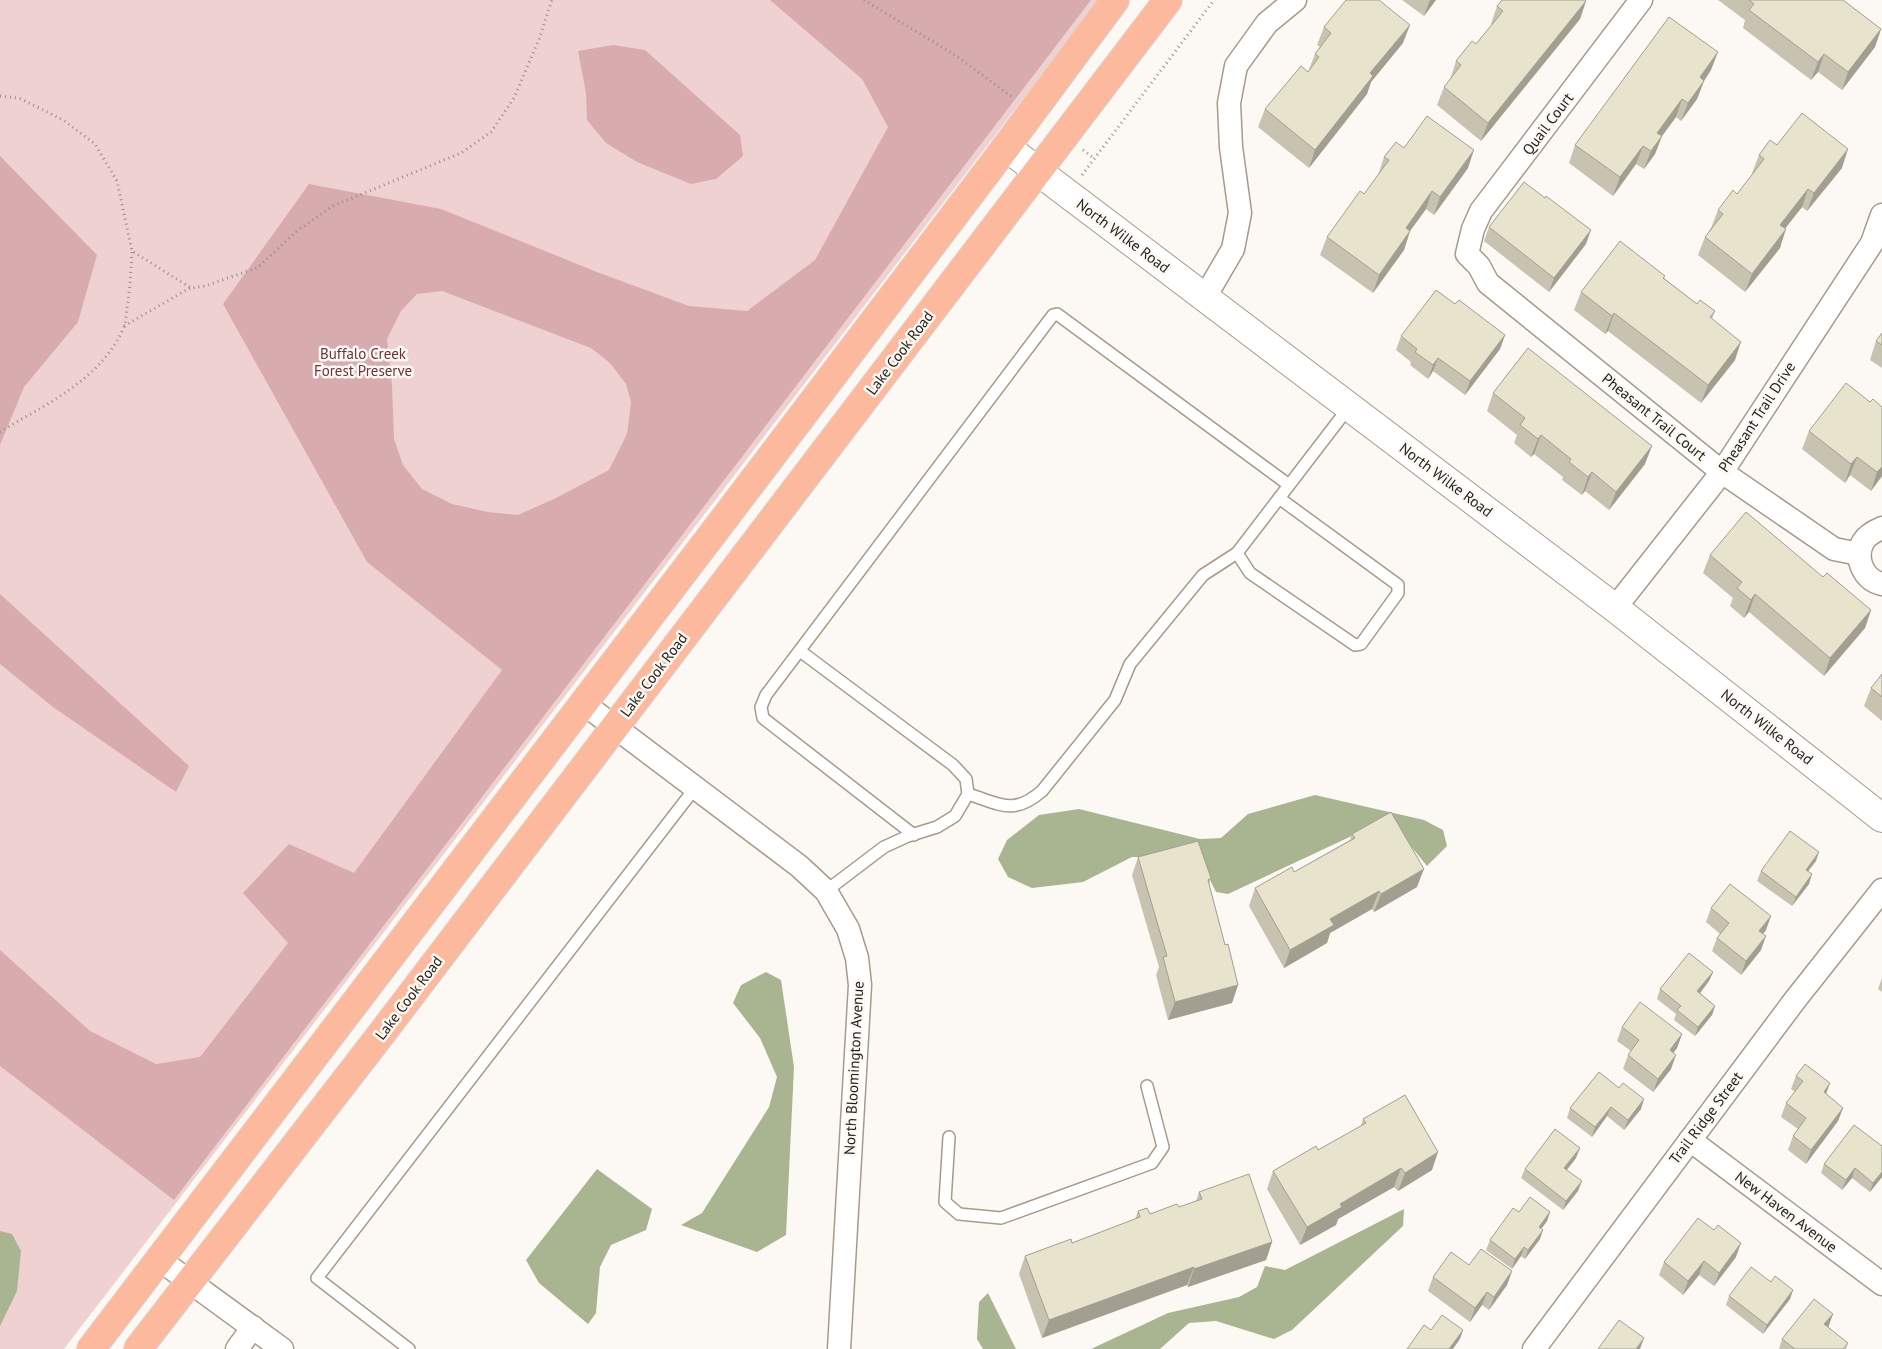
<svg xmlns="http://www.w3.org/2000/svg" width="1882" height="1349" font-family="'PT Sans',sans-serif">
<rect width="100%" height="100%" fill="#fcf9f5"/>
<path fill="#f0d1d2" d="M0 0H1099L64 1349H0Z"/>
<g fill="#d8acae" fill-rule="evenodd">
<path d="M770 0H1091L174 1200 0 1066V950L90 1031 156 1064 200 1057 288 943 243 893 289 844 354 873 502 670 367 562 223 304 309 184 441 209 597 272 689 306 747 311 815 260 888 127 862 79ZM442 291 591 348 610 363 626 384 631 402 627 434 609 470 556 498 518 515 488 512 452 504 422 489 403 465 394 439 392 385 387 339 401 311 417 294Z"/>
<path d="M613 45 645 50 740 135 743 156 716 179 691 184 637 162 606 143 587 120 586 93 578 51Z"/>
<path d="M0 156 97 255 78 322 24 387 0 445Z"/>
<path d="M0 594 189 766 176 792 53 707 0 664Z"/>
</g>
<g fill="#a9b591">
<path d="M1315 795 1424 820 1443 830 1447 846 1427 866 1397 829 1356 834 1228 894 1216 892 1201 862 1159 857H1132L1083 882 1032 888 1008 877 998 859 1007 840 1039 815 1079 809 1200 839 1221 838 1248 814Z"/>
<path d="M766 972 781 980 794 1067 786 1235 757 1252 681 1225 702 1213 769 1107 777 1077 760 1038 733 1003 741 985Z"/>
<path d="M597 1169 652 1209 646 1230 611 1245 600 1267 596 1313 588 1324 539 1283 526 1260Z"/>
<path d="M1404 1209 1403 1226 1292 1330 1274 1339 1216 1321 1189 1323 1160 1349H1091L1168 1313 1239 1297 1257 1287 1265 1266 1285 1270Z"/>
<path d="M0 1231 12 1234 21 1251 17 1291 0 1326Z"/>
<path d="M988 1293 1016 1349H983L977 1339 979 1302Z"/>
</g>
<g fill="none" stroke-linecap="round" stroke-linejoin="round">
<defs>
<g id="service">
<path d="M1237 553 1250 573 1355 645 1361 644 1398 593V585L1279 498"/>
<path d="M800 651 953 765 966 779 968 794 955 816 937 827 908 836 884 847 826 891"/>
<path d="M968 794C1000 804 1013 816 1042 791L1115 700 1130 664 1203 575 1237 553 1349 407"/>
<path d="M914 835 763 718 761 707 766 695 1053 315 1057 314 1289 485"/>
<path d="M949 1137 945 1202 959 1214 1001 1218 1152 1163 1163 1147 1147 1086"/>
<path d="M409 1349 317 1278 695 788"/>
</g>
<g id="minor">
<path d="M1641 0 1481 211 1473 229 1467 254 1479 266 1488 283 1722 472 1834 549 1859 554"/>
<path d="M1205 297 1233 249 1240 213 1231 147 1229 103 1236 66 1267 23 1295 0"/>
<path d="M1882 528C1875 531 1867 535 1863 542 1854 559 1864 580 1882 584"/>
<path d="M1615 608 1722 472 1872 243 1882 215"/>
<path d="M583 703 799 866 826 891 848 929 857 958 860 985 839 1349"/>
<path d="M1690 1140 1882 1284"/>
<path d="M160 1260 282 1349"/>
<path d="M237 1349 253 1327"/>
<path d="M1534 1349 1795 1000 1882 890"/>
</g>
<path id="tertiary" d="M1006 147 1615 608 1882 818"/>
<g id="primary">
<path d="M91 1349 724 519 1006 147 1115 0"/>
<path d="M138 1349 379 1037 1168 0"/>
</g>
</defs>
<use href="#service" stroke="#a99a89" stroke-width="14"/>
<use href="#minor" stroke="#a99a89" stroke-width="25"/>
<use href="#tertiary" stroke="#a99a89" stroke-width="30"/>
<use href="#primary" stroke="#d8d6d5" stroke-width="30"/>
<g stroke="#938f89" stroke-width="3" stroke-dasharray="1 4" stroke-linecap="butt">
<path d="M864 0 952 53 1012 97"/>
<path d="M0 96 19 98 63 120 95 144 117 181 132 251 191 288 205 286 257 268 297 231 333 206 461 153 491 132 514 98 539 39 552 0"/>
<path d="M1083 150 1095 159"/>
<path d="M1082 175 1214 0"/>
<path d="M124 326 190 288"/>
<path d="M0 432C46 404 101 380 124 327 126 322 126 314 127 308 130 289 131 270 132 251"/>
</g>
<use href="#service" stroke="#fff" stroke-width="11"/>
<use href="#minor" stroke="#fff" stroke-width="22"/>
<use href="#tertiary" stroke="#fff" stroke-width="28"/>
<use href="#primary" stroke="#fdb99e" stroke-width="28"/>
</g>
<g fill="#c8c3b0">
<path d="M1402 0H1436L1424 16Z"/>
<path d="M1718 0H1843L1881 29 1875 47 1842 90 1818 72 1811 80 1743 28 1745 20Z"/>
<path d="M1586 1 1580 19 1481 141 1437 105 1444 87 1450 80 1456 61 1476 44 1492 25 1491 24 1497 6Z"/>
<path d="M1324 27 1403 43 1371 82 1367 94 1309 168 1258 127 1265 109 1308 72 1315 54 1320 47 1317 45Z"/>
<path d="M1711 70 1704 81 1697 99 1681 121 1676 117 1662 136 1655 154 1644 169 1636 164 1613 196 1569 163 1575 145Z"/>
<path d="M1777 145 1842 168 1807 211 1802 207 1785 228 1780 248 1745 292 1698 255 1705 237 1711 228 1718 210 1737 194 1753 174 1752 173 1759 155Z"/>
<path d="M1404 148 1468 168 1434 215 1426 209 1410 231 1404 250 1373 293 1320 255 1327 237 1364 194 1378 175 1384 157Z"/>
<path d="M1489 227 1586 244 1549 292 1484 241Z"/>
<path d="M1665 276 1664 278 1697 304 1715 311 1712 319 1735 360 1701 403 1608 331 1605 334 1574 310 1581 292Z"/>
<path d="M1455 304 1505 335 1500 349 1465 395 1433 371 1428 379 1410 365 1411 362 1396 350 1401 336Z"/>
<path d="M1882 333V368L1870 360 1876 341Z"/>
<path d="M1493 393 1645 464 1609 510 1585 491 1582 495 1562 480 1563 477 1534 454 1531 457 1514 443 1517 435 1487 411Z"/>
<path d="M1870 402 1882 407V476L1871 491 1850 475 1845 483 1802 449 1809 431Z"/>
<path d="M1710 555 1823 577 1871 610 1865 628 1824 676 1749 612 1744 618 1730 606 1733 598 1703 573Z"/>
<path d="M1882 674V721L1864 706 1871 688Z"/>
<path d="M1352 834 1417 887 1374 912 1372 909 1330 933 1327 943 1284 968 1249 906 1255 888 1294 872 1350 840Z"/>
<path d="M1138 857 1211 878 1209 884 1225 945 1238 985 1232 1003 1168 1020 1156 975 1159 967 1132 875Z"/>
<path d="M1816 861 1808 871 1809 884 1792 906 1757 881 1761 871Z"/>
<path d="M1711 908 1766 930 1763 934 1761 950 1741 975 1712 951 1717 938 1720 934 1706 922Z"/>
<path d="M1713 972 1709 981 1700 993 1715 1006 1712 1015 1695 1036 1674 1020 1676 1014 1657 999 1660 989Z"/>
<path d="M1882 978V992L1878 989Z"/>
<path d="M1622 1027 1682 1034 1677 1048 1673 1052 1671 1069 1653 1092 1623 1069 1628 1055 1631 1051 1617 1041Z"/>
<path d="M1599 1072 1641 1109 1624 1130 1607 1116 1592 1137 1567 1118 1570 1108Z"/>
<path d="M1796 1076 1826 1095 1843 1108 1838 1121 1806 1164 1788 1150 1793 1136 1798 1129 1781 1117 1786 1103 1795 1092 1791 1089Z"/>
<path d="M1363 1119 1432 1170 1398 1191 1394 1187 1338 1219 1336 1225 1300 1245 1267 1189 1273 1171 1318 1150 1361 1126Z"/>
<path d="M1882 1146V1177L1870 1192 1852 1178 1842 1190 1821 1173 1824 1164Z"/>
<path d="M1576 1158 1567 1170 1578 1191 1563 1210 1521 1178 1525 1169Z"/>
<path d="M1199 1192 1272 1242 1266 1260 1188 1287 1187 1285 1042 1338 1019 1274 1025 1256 1072 1243 1135 1219 1138 1211 1150 1214 1179 1207 1196 1201Z"/>
<path d="M1519 1212H1550L1547 1221 1541 1229 1540 1239 1525 1259 1521 1256 1512 1269 1486 1250 1490 1240Z"/>
<path d="M1714 1230 1736 1257 1714 1286 1699 1275 1683 1295 1659 1275 1664 1262Z"/>
<path d="M1469 1265 1512 1271 1507 1285 1489 1310 1482 1305 1470 1322 1428 1291 1433 1277Z"/>
<path d="M1771 1282 1793 1290 1790 1299 1763 1334 1726 1305 1729 1296Z"/>
<path d="M1828 1327 1848 1343 1846 1349H1779L1782 1339Z"/>
</g>
<g fill="#a29f90">
<path d="M1430 0H1436L1424 16Z"/>
<path d="M1586 1 1580 19 1481 141 1488 123Z"/>
<path d="M1410 25 1403 43 1371 82 1367 94 1309 168 1315 150 1370 73Z"/>
<path d="M1881 29 1875 47 1842 90 1848 72Z"/>
<path d="M1718 52 1711 70 1702 84 1704 81 1697 99 1681 121 1688 103 1700 77Z"/>
<path d="M1824 54 1818 72 1811 80 1818 62Z"/>
<path d="M1682 99 1676 117 1651 151 1657 133Z"/>
<path d="M1662 136 1655 154 1644 169 1651 151Z"/>
<path d="M1643 146 1636 164 1613 196 1620 177Z"/>
<path d="M1848 149 1842 168 1807 211 1814 193Z"/>
<path d="M1474 150 1468 168 1434 215 1440 197Z"/>
<path d="M1808 189 1802 207 1774 243 1780 225Z"/>
<path d="M1432 191 1426 209 1399 246 1406 228Z"/>
<path d="M1786 229 1780 248 1745 292 1752 274Z"/>
<path d="M1591 230 1586 244 1549 292 1554 278Z"/>
<path d="M1410 231 1404 250 1373 293 1379 275Z"/>
<path d="M1614 313 1608 331 1605 334 1612 316Z"/>
<path d="M1505 335 1500 349 1465 395 1470 381Z"/>
<path d="M1741 342 1735 360 1701 403 1708 385Z"/>
<path d="M1438 358 1433 371 1428 379 1433 365Z"/>
<path d="M1541 435 1534 454 1531 457 1538 439Z"/>
<path d="M1652 446 1645 464 1609 510 1616 492Z"/>
<path d="M1857 457 1850 475 1845 483 1851 464Z"/>
<path d="M1882 467V476L1871 491 1877 472Z"/>
<path d="M1592 472 1585 491 1582 495 1588 477Z"/>
<path d="M1755 594 1749 612 1744 618 1751 600Z"/>
<path d="M1871 610 1865 628 1824 676 1830 658Z"/>
<path d="M1819 852 1816 861 1802 879 1806 870Z"/>
<path d="M1424 869 1417 887 1374 912 1381 894Z"/>
<path d="M1812 874 1809 884 1792 906 1796 897Z"/>
<path d="M1379 891 1372 909 1330 933 1327 943 1284 968 1290 950 1330 919Z"/>
<path d="M1771 916 1766 930 1754 945 1759 931Z"/>
<path d="M1766 936 1761 950 1741 975 1746 961Z"/>
<path d="M1713 972 1709 981 1694 1001 1697 991Z"/>
<path d="M1238 985 1232 1003 1168 1020 1175 1002Z"/>
<path d="M1715 1006 1712 1015 1695 1036 1698 1027Z"/>
<path d="M1682 1034 1677 1048 1665 1064 1670 1050Z"/>
<path d="M1676 1055 1671 1069 1653 1092 1658 1079Z"/>
<path d="M1830 1083 1825 1097 1824 1092Z"/>
<path d="M1644 1099 1641 1109 1624 1130 1628 1120Z"/>
<path d="M1611 1107 1607 1116 1592 1137 1595 1127Z"/>
<path d="M1843 1108 1838 1121 1806 1164 1811 1150Z"/>
<path d="M1580 1148 1576 1158 1561 1177 1564 1168Z"/>
<path d="M1438 1152 1432 1170 1398 1191 1405 1173Z"/>
<path d="M1401 1168 1394 1187 1338 1219 1336 1225 1300 1245 1307 1227 1340 1204Z"/>
<path d="M1855 1168 1852 1178 1842 1190 1846 1180Z"/>
<path d="M1882 1172V1177L1870 1192 1873 1183Z"/>
<path d="M1582 1181 1578 1191 1563 1210 1566 1201Z"/>
<path d="M1550 1212 1547 1221 1536 1236 1539 1227Z"/>
<path d="M1543 1230 1540 1239 1525 1259 1528 1250Z"/>
<path d="M1272 1242 1266 1260 1188 1287 1194 1269Z"/>
<path d="M1741 1243 1736 1257 1714 1286 1719 1273Z"/>
<path d="M1524 1247 1521 1256 1512 1269 1515 1259Z"/>
<path d="M1704 1261 1699 1275 1683 1295 1688 1281Z"/>
<path d="M1194 1267 1187 1285 1042 1338 1049 1320Z"/>
<path d="M1512 1271 1507 1285 1489 1310 1494 1297Z"/>
<path d="M1793 1290 1790 1299 1763 1334 1767 1325Z"/>
<path d="M1487 1292 1482 1305 1470 1322 1475 1308Z"/>
<path d="M1833 1314 1828 1328 1824 1324Z"/>
<path d="M1463 1330 1460 1339 1453 1349H1449Z"/>
<path d="M1644 1338 1640 1349H1636Z"/>
</g>
<g fill="#e8e3cd" stroke="#a29f90">
<path d="M1346 0H1379L1410 25 1370 73 1373 76 1315 150 1265 109 1301 66 1308 72 1319 57 1315 54 1331 33 1324 27Z"/>
<path d="M1502 0H1585L1586 1 1488 123 1444 87 1461 65 1456 61 1472 41 1476 44 1503 11 1497 6Z"/>
<path d="M1749 0H1843L1881 29 1848 72 1824 54 1818 62 1749 10 1754 4Z"/>
<path d="M1669 17 1718 52 1700 77 1704 81 1688 103 1682 99 1657 133 1662 136 1651 151 1643 146 1620 177 1575 145Z"/>
<path d="M1802 113 1848 149 1814 193 1808 189 1780 225 1786 229 1752 274 1705 237 1723 214 1718 210 1733 190 1737 194 1764 159 1759 155 1770 140 1777 145Z"/>
<path d="M1427 116 1474 150 1440 197 1432 191 1406 228 1410 231 1379 275 1327 237 1360 191 1364 194 1389 160 1384 157 1396 142 1404 148Z"/>
<path d="M1524 182 1545 198 1546 196 1591 230 1554 278 1489 227Z"/>
<path d="M1620 241 1665 276 1663 278 1697 304 1700 300 1715 311 1710 317 1741 342 1708 385 1614 313 1612 316 1581 292Z"/>
<path d="M1436 290 1455 304 1459 300 1505 335 1470 381 1438 358 1433 365 1415 352 1417 349 1401 336Z"/>
<path d="M1882 333V345L1876 341Z"/>
<path d="M1528 348 1652 446 1616 492 1592 472 1588 477 1569 462 1571 459 1541 435 1538 439 1520 425 1525 418 1493 393Z"/>
<path d="M1846 383 1870 402 1873 399 1882 407V467L1877 472 1857 457 1851 464 1809 431Z"/>
<path d="M1746 512 1823 577 1827 573 1871 610 1830 658 1755 594 1751 600 1737 588 1742 582 1710 555Z"/>
<path d="M1882 674V697L1871 688Z"/>
<path d="M1391 812 1424 869 1381 894 1379 891 1330 919 1334 925 1290 950 1255 888 1292 867 1294 872 1355 838 1352 834Z"/>
<path d="M1790 831 1819 852 1806 870 1812 874 1796 897 1761 871Z"/>
<path d="M1198 841 1211 878 1208 880 1225 945 1228 944 1238 985 1175 1002 1163 957 1167 956 1138 857Z"/>
<path d="M1730 884 1771 916 1759 931 1766 936 1746 961 1717 938 1729 923 1711 908Z"/>
<path d="M1689 953 1713 972 1697 991 1715 1006 1698 1027 1677 1010 1681 1006 1660 989Z"/>
<path d="M1640 1002 1682 1034 1670 1050 1676 1055 1658 1079 1628 1055 1639 1040 1622 1027Z"/>
<path d="M1805 1064 1830 1083 1824 1092 1843 1108 1811 1150 1793 1136 1806 1118 1786 1103 1803 1081 1796 1076Z"/>
<path d="M1599 1072 1619 1088 1623 1083 1644 1099 1628 1120 1611 1107 1595 1127 1570 1108Z"/>
<path d="M1405 1095 1438 1152 1405 1173 1401 1168 1340 1204 1342 1207 1307 1227 1273 1171 1316 1146 1318 1150 1366 1123 1363 1119Z"/>
<path d="M1854 1125 1882 1146V1172L1873 1183 1855 1168 1846 1180 1824 1164Z"/>
<path d="M1555 1129 1580 1148 1564 1168 1582 1181 1566 1201 1525 1169Z"/>
<path d="M1249 1174 1272 1242 1194 1269V1267L1049 1320 1025 1256 1071 1239 1072 1243 1140 1217 1138 1211 1147 1208 1150 1214 1177 1204 1179 1207 1202 1199 1199 1192Z"/>
<path d="M1530 1197 1550 1212 1539 1227 1543 1230 1528 1250 1524 1247 1515 1259 1490 1240 1513 1208 1519 1212Z"/>
<path d="M1698 1218 1714 1230 1718 1225 1741 1243 1719 1273 1704 1261 1688 1281 1664 1262Z"/>
<path d="M1481 1249 1512 1271 1494 1297 1487 1292 1475 1308 1433 1277 1451 1252 1469 1265Z"/>
<path d="M1751 1267 1771 1282 1775 1276 1793 1290 1767 1325 1729 1296Z"/>
<path d="M1814 1299 1833 1314 1824 1324 1848 1343 1843 1349H1795L1782 1339Z"/>
<path d="M1442 1315 1463 1330 1449 1349H1407L1424 1325 1431 1330Z"/>
<path d="M1619 1320 1644 1338 1636 1349H1598Z"/>
</g>
<g text-anchor="middle" stroke-width="5" stroke-linejoin="round" paint-order="stroke">
<g font-size="15" fill="#241e17" stroke="#fcf9f5">
<text transform="translate(1548 124) rotate(-53)" y="5">Quail Court</text>
<text transform="translate(1123 236) rotate(37)" y="5">North Wilke Road</text>
<text transform="translate(900 353) rotate(-53)" y="5">Lake Cook Road</text>
<text transform="translate(1654 417) rotate(39)" y="5">Pheasant Trail Court</text>
<text transform="translate(1757 417) rotate(-57)" y="5">Pheasant Trail Drive</text>
<text transform="translate(1446 480) rotate(37)" y="5">North Wilke Road</text>
<text transform="translate(654 675) rotate(-53)" y="5">Lake Cook Road</text>
<text transform="translate(1767 727) rotate(38)" y="5">North Wilke Road</text>
<text transform="translate(409 998) rotate(-53)" y="5">Lake Cook Road</text>
<text transform="translate(854 1068) rotate(-87)" y="5">North Bloomington Avenue</text>
<text transform="translate(1706 1118) rotate(-53)" y="5">Trail Ridge Street</text>
<text transform="translate(1786 1212) rotate(37)" y="5">New Haven Avenue</text>
</g>
<g font-size="15" fill="#6b3338" stroke="#fcf9f5">
<text x="363" y="359">Buffalo Creek<tspan x="363" dy="17">Forest Preserve</tspan></text>
</g>
</g>
</svg>
